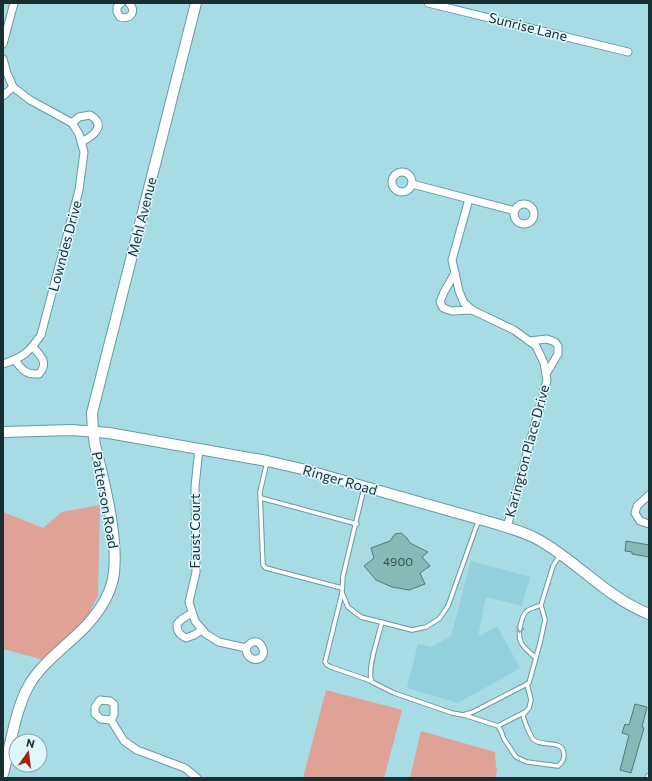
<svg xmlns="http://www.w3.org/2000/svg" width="652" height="781" font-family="Commissioner,sans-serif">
<rect width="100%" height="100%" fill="#a7dce5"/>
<path fill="#92d0db" d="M471 561 530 577 522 606 486 597 478 637 497 626 520 668 458 703 407 688 418 644 431 647 451 636Z"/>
<g fill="#e0a196">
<path d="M100 505 98 596 88 615 71 633 44 660 3 649V512L43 528 62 512Z"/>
<path d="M326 690 402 710 384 778H303Z"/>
<path d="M421 731 495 752 496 767 497 768 496 776 495 778H410Z"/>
</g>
<g fill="#85bab6" stroke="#4a7e7a">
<path d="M401 533 407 538 410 543 428 552 422 557 430 566 420 573 425 584 409 590 392 587 376 580 364 566 374 558 371 548 390 541 395 534Z"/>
<path d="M626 541 649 545V557L632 554V552L625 551Z"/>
<path d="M635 704 647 707 642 727 644 728 631 773 620 770 629 735 622 733 625 724 629 725Z"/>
</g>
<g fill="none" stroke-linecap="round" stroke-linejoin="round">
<defs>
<g id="lane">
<path d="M267 462 260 492 263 565 266 568 342 588"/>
<path d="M364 488 343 576 342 593 348 607 361 617 412 630 426 627 439 619 448 606 479 519"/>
<path d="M261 498 357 524"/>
<path d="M342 593 325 662 327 665 331 667 371 681"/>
<path d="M382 622C379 635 366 671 372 682L394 693 452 713 463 715 473 712 529 683 540 643 545 620 541 605 553 566 560 555"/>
<path d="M536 658C522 646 516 642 521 623 522 620 523 614 526 612 529 608 537 607 541 605"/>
<path d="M464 715 498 726 501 731 504 739 516 757 527 762 558 766C562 763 564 760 564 755 564 738 541 748 533 739 530 735 524 721 523 715L529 708 531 700 527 684"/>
<path d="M498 726 525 712"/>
</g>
<g id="street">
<path d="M121 3 117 7V12L120 17C131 20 137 11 129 3"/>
<path d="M428 3 628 52"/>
<path d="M3 44 14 3"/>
<path d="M3 59 7 73 13 87 30 100 72 123 79 134 84 152 79 190 41 335C28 353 24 357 3 364"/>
<path d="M3 96 13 87"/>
<path d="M72 123 79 117 90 115C107 125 94 136 81 142"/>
<circle cx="402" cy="182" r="10"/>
<path d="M412 184 515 211"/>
<path d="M469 199 452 260 459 291 464 303 472 310 514 330 536 346 544 363 547 380 507 527"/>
<circle cx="524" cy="214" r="10"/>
<path d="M455 273 444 292 440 302 443 308 452 311 472 310"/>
<path d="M529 341 547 339 555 342 558 346V354L546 374"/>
<path d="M15 360C22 370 26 375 39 374 49 363 41 356 33 347"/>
<path d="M199 448 195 487 196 572 189 602 195 621 206 634 219 642 246 648C258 630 271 656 258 659 250 661 246 654 246 648"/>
<path d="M649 495 637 506 635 513 640 521 649 524"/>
<path d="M192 613 182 619 177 624C177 632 179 634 186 638L194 635 202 630"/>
<path d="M100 700 110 701 114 704V715L111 720 101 719 95 714V707Z"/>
<path d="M111 720 124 741 137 750 185 768 197 778"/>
<path d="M649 778V777"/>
</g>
<g id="secondary">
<path d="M3 432 72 430 109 433 267 461 302 469 493 523C509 528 525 532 539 540 578 562 606 597 649 614"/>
<path d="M3 774C10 748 15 711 28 687 41 663 67 646 86 626 98 613 109 597 113 579 120 543 104 481 95 445L93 431 92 413 196 3"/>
</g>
</defs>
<use href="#lane" stroke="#679aa3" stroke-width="5.5"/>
<use href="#street" stroke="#679aa3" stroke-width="9"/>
<use href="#secondary" stroke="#679aa3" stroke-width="12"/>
<use href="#lane" stroke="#fff" stroke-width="3.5"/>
<use href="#street" stroke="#fff" stroke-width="7"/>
<use href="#secondary" stroke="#fff" stroke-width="10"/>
</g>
<defs><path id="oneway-chevron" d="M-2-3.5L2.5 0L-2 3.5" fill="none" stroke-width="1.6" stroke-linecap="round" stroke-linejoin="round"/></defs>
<use stroke="#98a1a3" href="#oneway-chevron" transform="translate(520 630) rotate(100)"/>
<g text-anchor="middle" stroke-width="3" stroke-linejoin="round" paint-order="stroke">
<g font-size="12" fill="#355253">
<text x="398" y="566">4900</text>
</g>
<g font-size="14" fill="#1a2f32" stroke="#ddf7fc">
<text transform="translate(528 27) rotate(14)" y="5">Sunrise Lane</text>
<text transform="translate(142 217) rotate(-76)" y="5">Mehl Avenue</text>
<text transform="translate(65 246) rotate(-75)" y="5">Lowndes Drive</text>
<text transform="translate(527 451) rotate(-75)" y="5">Karington Place Drive</text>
<text transform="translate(340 480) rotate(16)" y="5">Ringer Road</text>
<text transform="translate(105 500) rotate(80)" y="5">Patterson Road</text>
<text transform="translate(195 531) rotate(-90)" y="5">Faust Court</text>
</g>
</g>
<rect width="652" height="781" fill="none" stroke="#1a2f32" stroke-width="8"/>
<g transform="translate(28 753) rotate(14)"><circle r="19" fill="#ddf7fc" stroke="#8fa7ab"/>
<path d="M0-3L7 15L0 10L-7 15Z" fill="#ac1c10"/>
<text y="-6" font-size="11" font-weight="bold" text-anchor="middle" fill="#1a2f32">N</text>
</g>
</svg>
